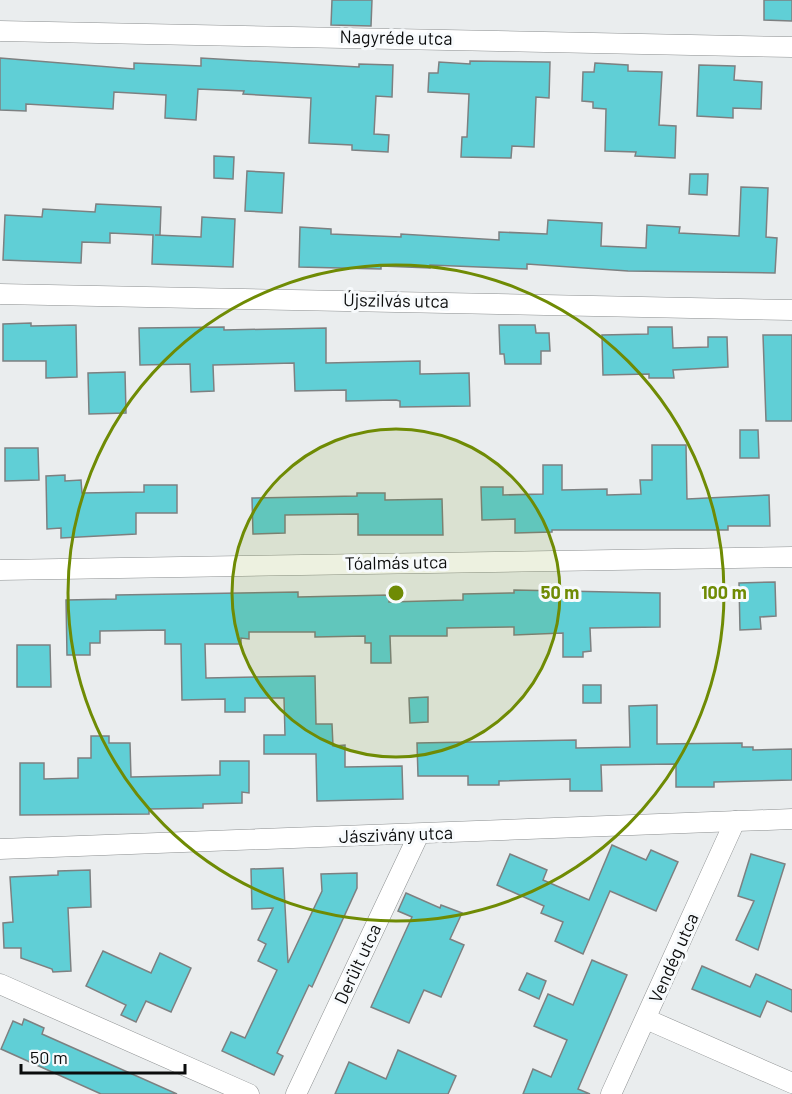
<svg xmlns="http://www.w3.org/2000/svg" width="792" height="1094" font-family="Barlow,sans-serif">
<rect width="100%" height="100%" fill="#eaedee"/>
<g fill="#60cfd6" stroke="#7d8081" stroke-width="1.5">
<path d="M332 0H372L371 26 331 25Z"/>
<path d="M764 0H792V21L764 20Z"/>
<path d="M0 58 134 69V63L201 66V58L359 67V64L393 65 392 97 376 96 374 134 389 135 388 152 352 150V145L309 143 311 98 243 94 244 91 198 89 196 120 165 118 166 95 114 92 113 109 26 104V111L0 110Z"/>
<path d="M470 61 550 62 549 98 536 97 534 147 512 146 511 158 461 157 462 137H467L469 94 428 92 429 73H438L439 62 470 64Z"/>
<path d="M595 63 628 65V71L662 72 659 125 676 126 675 158 635 156 636 152 605 151 606 109 593 108V102L582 101 583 72H594Z"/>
<path d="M699 65 735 66 734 80 762 82 761 109 733 108V118L697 116Z"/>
<path d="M214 156 234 157 233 179 214 178Z"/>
<path d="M247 171 284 173 282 213 245 211Z"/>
<path d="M690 174H708L707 195 689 194Z"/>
<path d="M741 187 768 188 766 237 777 238 775 273 628 271 527 264V269L430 265V268L381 266V269L299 267 300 227 331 229V234L401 237V234L499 240V232L547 234 548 220 602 223 601 246 646 248 647 225 680 227 679 233 739 236Z"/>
<path d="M96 204 161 207 160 235H155L201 237 202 217 235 219 233 267 152 264 153 235 110 233V243L82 242 81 263 3 260 5 215 42 217 43 209 95 212Z"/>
<path d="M31 323V326L76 325 77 377 46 378V361H3V324Z"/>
<path d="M499 325H535L536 333H549L550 351H541V364H505L504 354H500Z"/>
<path d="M224 327V330L326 328V363L420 361V374L469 373 470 406 400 407V401L396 400 346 401V390L295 391 294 363 213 365 214 391 191 392 190 364 140 365 139 328Z"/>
<path d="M648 327H672L673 348 708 347V337H727L728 367 673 370 674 378H649V374L603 375 602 335 648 334Z"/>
<path d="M763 335H792V421H766Z"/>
<path d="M125 372 126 413 89 414 88 373Z"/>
<path d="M740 430H758L759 458H740Z"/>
<path d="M652 445H686L687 499 769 495 770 526H728V530H552V532L515 533V519L482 520 481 487H503V495L543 494V465H562V490L607 489V495L641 494 640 480H652Z"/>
<path d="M5 448H38L39 480 5 481Z"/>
<path d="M65 475V481L81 480 82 493 144 492V485H177V513H136V534L61 538V528L47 529 46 476Z"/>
<path d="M357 493H385V500L442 499 443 535H358V514L285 515V533L253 534 252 498 357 496Z"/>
<path d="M775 582 776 616 760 617 761 629 740 630 739 583Z"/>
<path d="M514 590 660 593V627L590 628 591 651 583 652V657H563V633L514 635V627L447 628V636H390L391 663H371V643H365V636L315 637V632H249V639L241 638V644H205L206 678 315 676 316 724H332L333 746 345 745V767L402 766 403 799 317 801 316 754H264V735H285L284 698H245V712H225V699L182 700 181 644H165V630L100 631V643H90V655H67L66 600 116 599V595L298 592V597L389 595V602L463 600V594L514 593Z"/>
<path d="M17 645H50L51 687H17Z"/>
<rect x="583" y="685" width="18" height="18"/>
<path d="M428 697V722L410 723 409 698Z"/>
<path d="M657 705V744L742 743V747H753V750L792 749V780L714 782V787H676V764L601 765 602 791H570V779L499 781V785H468V776H418L417 743 576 740V748L630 747 629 706Z"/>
<path d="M91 736H109V743H130L131 777 220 775V761H249V793L242 792V803L203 804V808L149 809V814L20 815V763H44V779L78 778V758H91Z"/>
<path d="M612 845 646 860 651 850 678 862 656 911 610 891 583 954 555 941 563 922 541 913 544 906 497 885 510 854 547 870 543 880 589 900Z"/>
<path d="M751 854 785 864 758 950 736 940 754 901 738 896Z"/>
<path d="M283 868 288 963 322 891 321 874 357 873V888L312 987 309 985 277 1053 283 1056 274 1075 222 1051 231 1032 245 1038 277 970 258 961 266 944 258 940 273 908 252 909 251 869Z"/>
<path d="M90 870 91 907 68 908 71 971 53 972 52 969 21 958V948H4L3 923 13 922 10 877 58 875V871Z"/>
<path d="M406 893 440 908 441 905 462 913 450 939 464 945 441 997 424 990 409 1023 371 1007 412 917 398 911Z"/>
<path d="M103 951 151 973 160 953 191 968 171 1012 146 1001 136 1022 121 1015 126 1005 86 986Z"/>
<path d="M592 960 627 975 578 1089 590 1094H523L533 1069 551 1077 567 1040 534 1026 548 994 573 1005Z"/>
<path d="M702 966 750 987 756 974 792 990V1012L767 1001 760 1017 692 989Z"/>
<path d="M527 973 546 981 539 999 519 990Z"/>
<path d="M24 1019 44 1028 42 1034 177 1094H101L1 1049 13 1021 22 1025Z"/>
<path d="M398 1050 456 1076 448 1094H335L349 1062 386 1079Z"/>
</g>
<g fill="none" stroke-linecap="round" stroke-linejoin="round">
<defs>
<g id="street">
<path d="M0 31 792 47"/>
<path d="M0 294 792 310"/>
<path d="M0 570 792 557"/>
<path d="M0 849 792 819"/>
<path d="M0 984 249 1094"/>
<path d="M646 1019 792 1083"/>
<path d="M296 1094 419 834"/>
<path d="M611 1094 735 821"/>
</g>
</defs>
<use href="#street" stroke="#8c8f90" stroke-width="21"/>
<use href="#street" stroke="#fff" stroke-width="20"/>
</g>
<circle cx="396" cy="593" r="164" fill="#6f8b04" fill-opacity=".12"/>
<g fill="none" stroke="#6f8b04" stroke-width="3">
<circle cx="396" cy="593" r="164"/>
<circle cx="396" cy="593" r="328"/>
</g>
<g text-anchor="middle" stroke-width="6" stroke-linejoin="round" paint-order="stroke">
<g font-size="18" fill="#0b0c0c" stroke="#f7fafc">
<text transform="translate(396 38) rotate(1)" y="6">Nagyréde utca</text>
<text transform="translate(396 301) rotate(1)" y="6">Újszilvás utca</text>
<text transform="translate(396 563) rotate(-1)" y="6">Tóalmás utca</text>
<text transform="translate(396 835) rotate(-2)" y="6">Jászivány utca</text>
<text transform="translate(674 958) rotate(-66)" y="6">Vendég utca</text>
<text transform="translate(358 964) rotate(-65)" y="6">Derült utca</text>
</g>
</g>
<circle cx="396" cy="593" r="9" fill="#6f8b04" stroke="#f7fafc" stroke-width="3"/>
<g font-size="18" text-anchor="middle" font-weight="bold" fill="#6f8b04" stroke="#f7fafc" stroke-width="6" stroke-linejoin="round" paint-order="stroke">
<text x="560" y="599">50 m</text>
<text x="724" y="599">100 m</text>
</g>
<path d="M21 1064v9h164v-9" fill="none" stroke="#0b0c0c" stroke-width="3"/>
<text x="30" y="1064" font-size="18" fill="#0b0c0c" stroke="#f7fafc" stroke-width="4.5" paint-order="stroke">50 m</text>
</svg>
